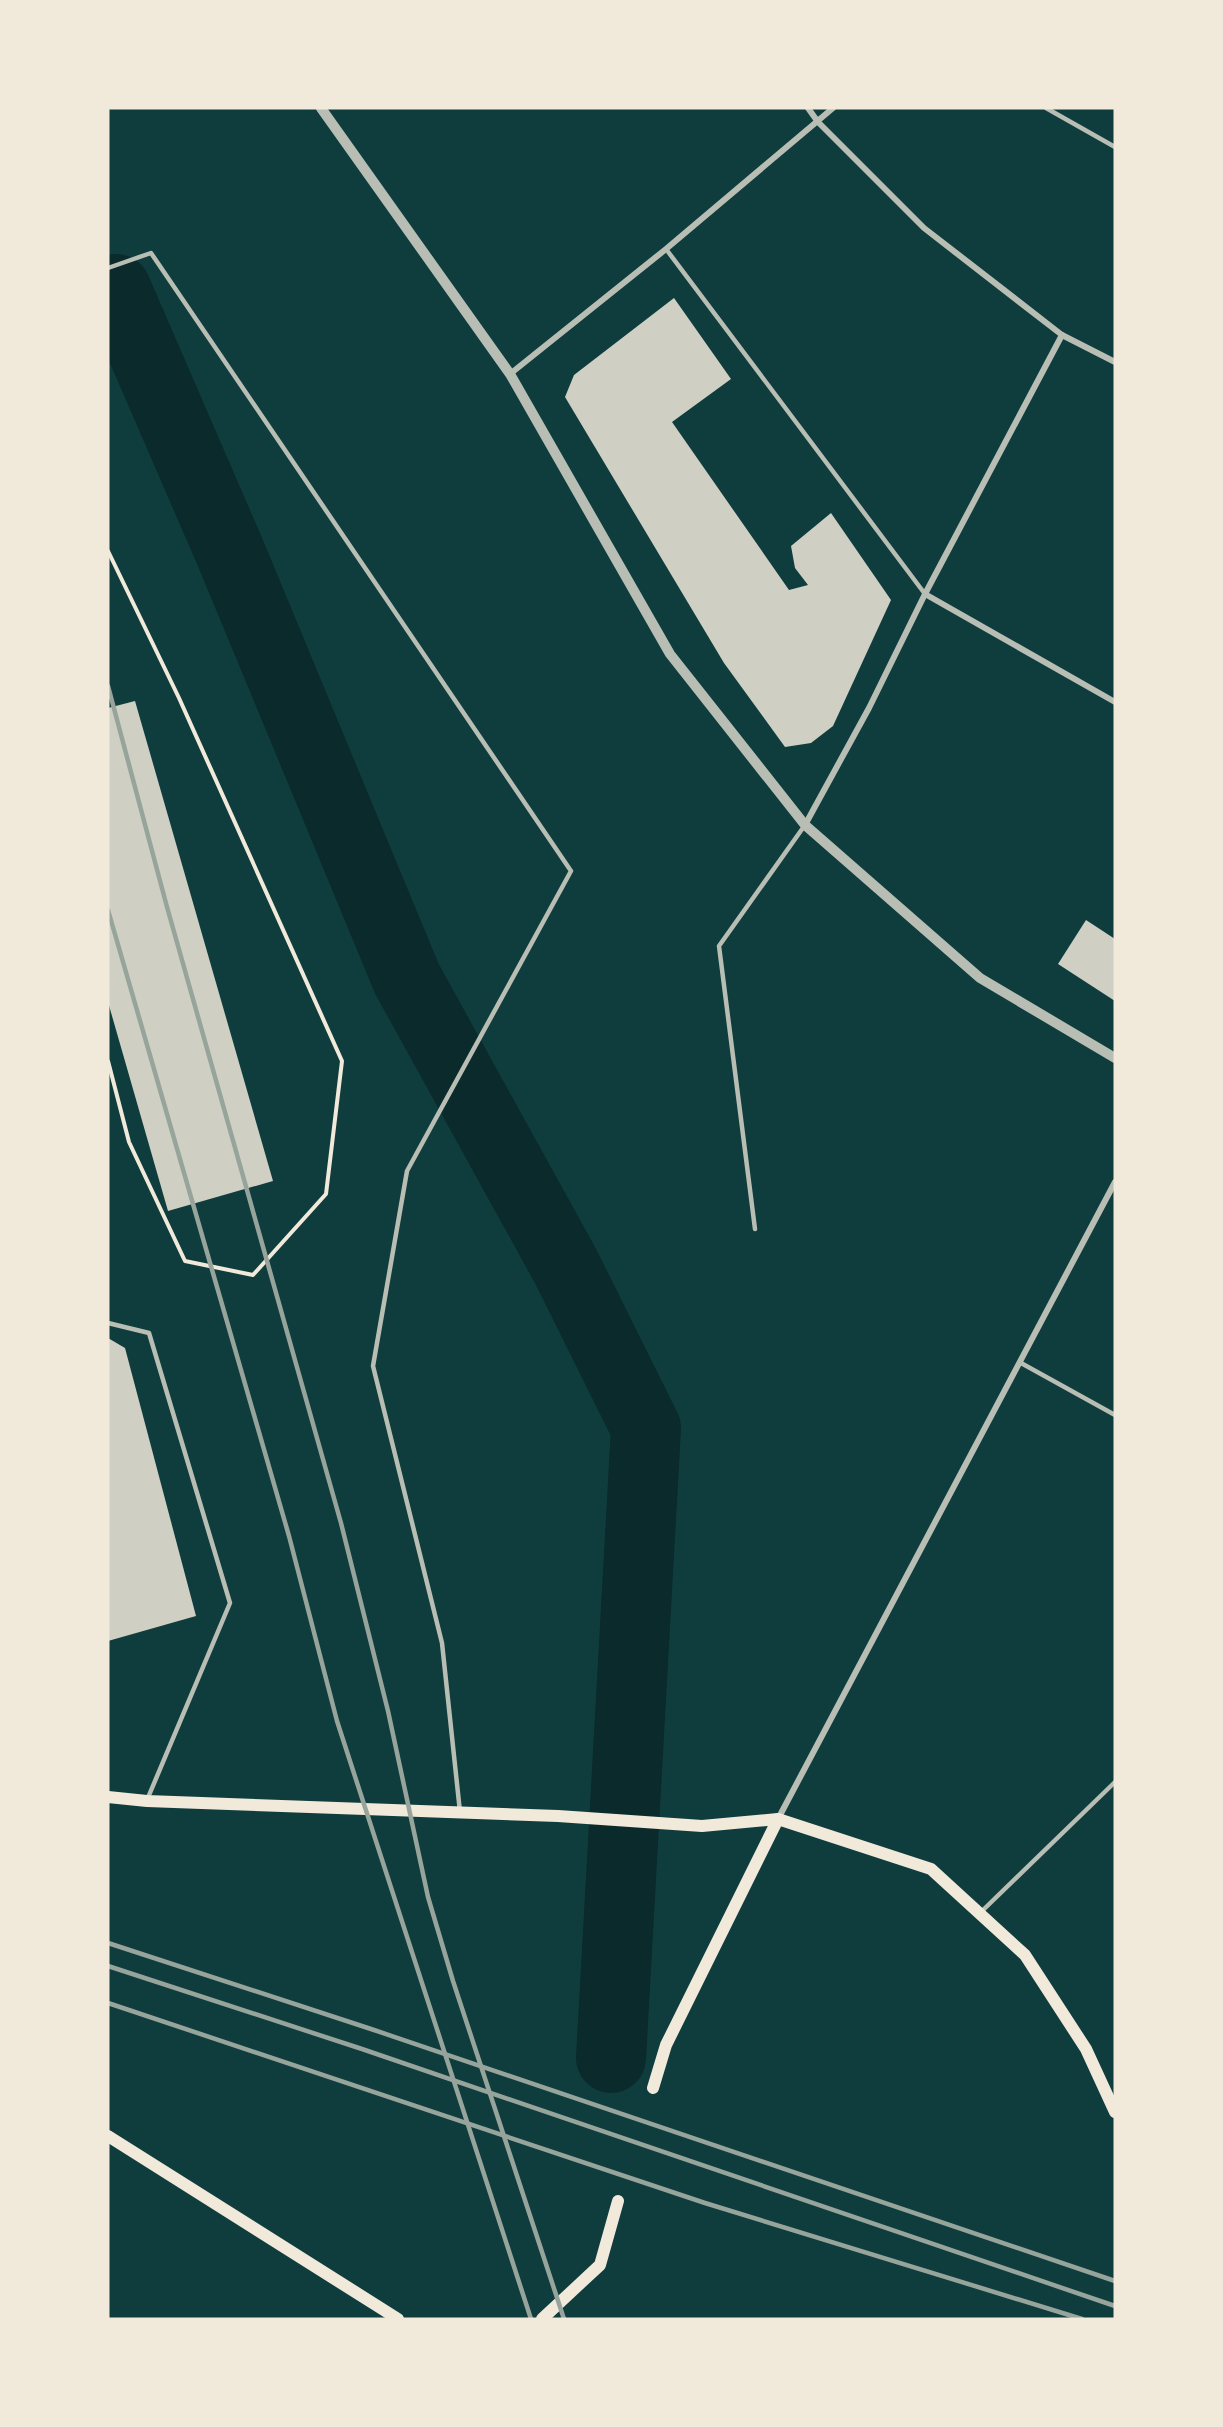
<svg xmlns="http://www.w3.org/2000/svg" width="1223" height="2427" font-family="'PT Sans',sans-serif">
<rect width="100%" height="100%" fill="#0f3d3e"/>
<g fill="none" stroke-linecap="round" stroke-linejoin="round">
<path stroke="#0a2a2b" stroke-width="70" d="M116 289 230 552 407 979 566 1267 646 1428 611 2058"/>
</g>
<g fill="#cfcfc3">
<path d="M674 298 731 379 672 422 789 590 808 585 795 568 791 546 831 513 891 600 833 726 811 743 785 747 724 663 565 397 574 375Z"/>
<path d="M135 701 273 1181 168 1211 108 1002V708Z"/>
<path d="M1086 920 1115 939V1001L1058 964Z"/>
<path d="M108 1338 125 1348 196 1616 108 1641Z"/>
</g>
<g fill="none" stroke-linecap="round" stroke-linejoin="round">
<path stroke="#f1e9da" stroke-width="4" d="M108 551 179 698 342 1061 326 1194 253 1275 185 1261 129 1142 108 1061"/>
<g stroke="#b8beb3" stroke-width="4.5">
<path d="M1046 108 1115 147"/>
<path d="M666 249 925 594"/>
<path d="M108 268 151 253 571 871 407 1171 373 1366 442 1643 460 1812"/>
<path d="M755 1229 719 946 805 825"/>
<path d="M108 1323 149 1333 230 1603 147 1800"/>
<path d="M1021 1363 1115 1415"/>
<path d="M981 1912 1115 1782"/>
</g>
<g stroke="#b8beb3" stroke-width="6">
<path d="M808 108 818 122 924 228 1062 335 1115 362"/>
<path d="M510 374 666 249 833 108"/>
<path d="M925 594 1115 702"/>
<path d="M805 825 869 708 925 594 1062 335"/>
<path d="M778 1819 1115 1182"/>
</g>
<path stroke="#b8beb3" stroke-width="10" d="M321 108 510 374 670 654 805 825 980 978 1115 1058"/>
<g stroke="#f1e9da" stroke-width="12">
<path d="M108 1797 147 1801 558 1816 702 1826 778 1819 931 1869 1025 1955 1086 2049 1115 2112"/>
<path d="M653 2088 666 2045 778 1819"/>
<path d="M108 2136 398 2319"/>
<path d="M542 2319 600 2265 618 2201"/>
</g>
<g stroke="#97a49c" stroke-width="4.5">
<path d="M108 686 167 907 341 1523 388 1711 428 1897 453 1981 564 2319"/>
<path d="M108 910 289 1536 337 1721 531 2319"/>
<path d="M108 1943 371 2029 1115 2281"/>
<path d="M108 1966 362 2049 1115 2306"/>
<path d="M108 2003 705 2203 1082 2319"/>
</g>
</g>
<rect width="1223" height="2427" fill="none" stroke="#f1e9da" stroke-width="219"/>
</svg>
